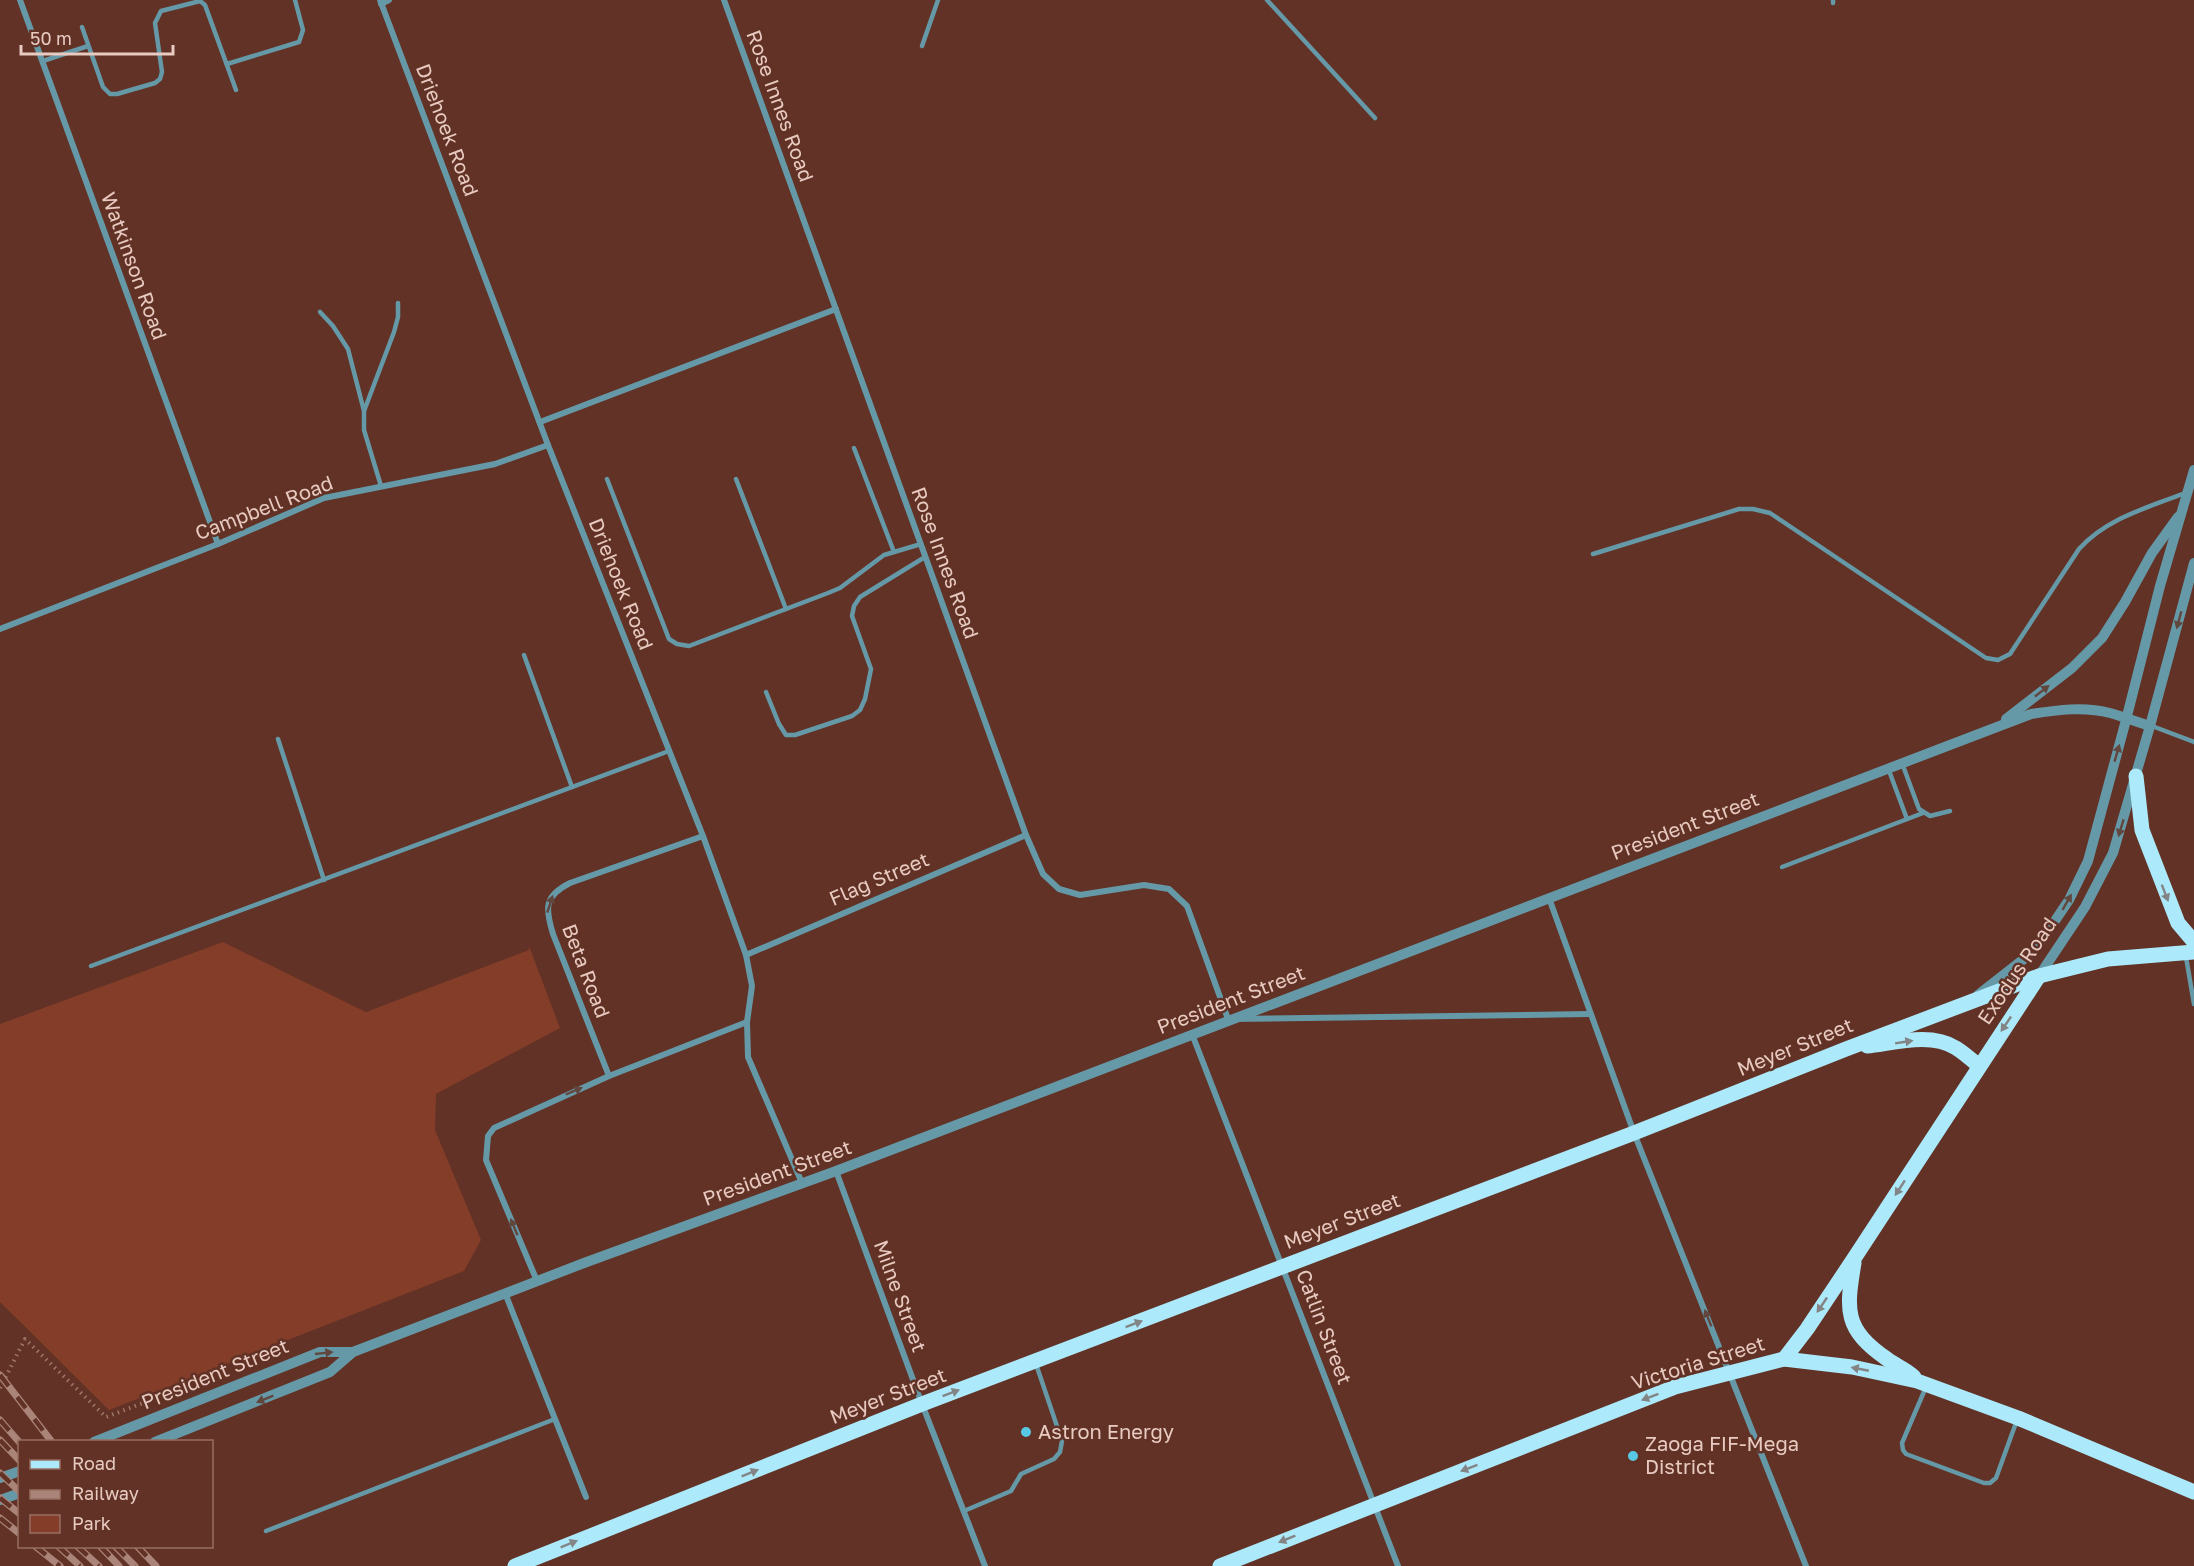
<svg xmlns="http://www.w3.org/2000/svg" width="2194" height="1566" font-family="'Golos Text',sans-serif">
<rect width="100%" height="100%" fill="#613225"/>
<path fill="#833d28" d="M223 942 366 1012 529 950V946L560 1028 436 1094 435 1130 481 1240 464 1271 109 1410 0 1302V1024Z"/>
<g fill="none" stroke-linecap="round" stroke-linejoin="round">
<path stroke="#9e766b" stroke-width="4" stroke-dasharray="1.5 4.5" stroke-linecap="butt" d="M0 1388 25 1339 106 1417 175 1391"/>
<g stroke="#6699a7" stroke-width="4.5">
<path d="M1267 0 1375 118"/>
<path d="M1833 0V3"/>
<path d="M82 27 103 87 110 94H117L155 83 160 79 162 72 155 23 161 11 200 1 205 5 236 90"/>
<path d="M922 46 938 0"/>
<path d="M43 61 88 46"/>
<path d="M227 64 299 42 303 30 295 0"/>
<path d="M320 312 333 326 348 349 364 411"/>
<path d="M854 448 894 552"/>
<path d="M607 479 669 639 677 644 689 646 828 593 840 588 884 555 921 544"/>
<path d="M736 479 786 609"/>
<path d="M381 486 364 430V411L394 332 398 317V303"/>
<path d="M1593 554 1739 509H1753L1770 513 1986 658 1998 660 2010 654 2079 549C2107 518 2147 508 2185 493"/>
<path d="M524 655 572 787"/>
<path d="M766 692 779 724 786 735H795L852 716 860 710 865 699 871 669 852 616 854 606 860 597 925 557"/>
<path d="M2152 726 2194 742"/>
<path d="M278 739 324 880"/>
<path d="M1902 763 1919 809 1930 816 1950 811"/>
<path d="M1888 768 1907 819"/>
<path d="M1782 867 1923 813"/>
<path d="M2186 957 2194 1004"/>
<path d="M91 966 669 751"/>
<path d="M1926 1387 1902 1443 1903 1450 1906 1454 1984 1483H1990L1996 1478 2017 1420"/>
<path d="M964 1511 1011 1491 1021 1474 1054 1459 1060 1452 1062 1441 1036 1364"/>
<path d="M266 1531 555 1419"/>
</g>
<g stroke="#6699a7" stroke-width="6">
<path d="M20 0 218 544"/>
<path d="M380 0 548 445 703 836 746 955 752 986 747 1022 748 1057 802 1183"/>
<path d="M724 0 1026 835 1043 874 1059 889 1080 895 1144 885 1169 889 1187 906 1228 1019 1590 1014"/>
<path d="M381 4 389 0"/>
<path d="M540 422 836 309"/>
<path d="M0 629 218 544 324 498 495 464 548 445"/>
<path d="M1549 898 1634 1133 1806 1566"/>
<path d="M746 955 1026 835"/>
<path d="M1192 1034 1398 1566"/>
<path d="M609 1076 553 934C545 908 544 896 570 883L703 836"/>
<path d="M836 1171 922 1404 985 1566"/>
<path d="M537 1281 486 1160 488 1136 494 1128 609 1076 747 1022"/>
<path d="M505 1293 586 1497"/>
</g>
<g stroke="#6699a7" stroke-width="10">
<path d="M2006 719 2072 668 2102 638 2125 602 2152 553 2178 517"/>
<path d="M2039 976 2085 907 2113 853 2150 726 2194 563"/>
<path d="M1978 995 2029 955 2044 937 2069 900 2088 861 2126 720 2160 586 2194 470"/>
<path d="M94 1442 320 1352H353"/>
<path d="M155 1442 330 1372 353 1352 584 1263 836 1171 2031 714C2057 710 2084 706 2110 713 2124 717 2137 722 2150 726"/>
<path d="M0 1478 20 1471"/>
<path d="M0 1500 20 1493"/>
</g>
<g stroke="#ace9fa" stroke-width="15">
<path d="M2136 776 2142 830 2178 923 2194 942"/>
<path d="M1867 1046C1894 1043 1931 1032 1956 1048 1964 1053 1972 1060 1979 1066"/>
<path d="M1854 1263C1846 1311 1844 1329 1887 1359 1896 1366 1906 1369 1914 1377"/>
<path d="M1784 1359 1807 1329 1855 1257 2039 976"/>
<path d="M515 1566 922 1404 1634 1133 1846 1049 2039 976 2108 959 2194 952"/>
<path d="M1220 1566 1675 1387 1784 1359 1852 1367 1917 1381 2018 1418 2194 1492"/>
</g>
<defs>
<g id="rail">
<path d="M0 1375 52 1442"/>
<path d="M0 1420 20 1443"/>
<path d="M0 1440 20 1461"/>
<path d="M0 1473 20 1492"/>
<path d="M0 1498 20 1514"/>
<path d="M0 1518 20 1534"/>
<path d="M35 1546 60 1566"/>
<path d="M58 1546 80 1566"/>
<path d="M77 1546 99 1566"/>
<path d="M100 1546 119 1566"/>
<path d="M115 1546 135 1566"/>
<path d="M137 1546 156 1566"/>
</g>
</defs>
<use href="#rail" stroke="#aa8479" stroke-width="7"/>
<use href="#rail" stroke="#613225" stroke-width="4.5" stroke-dasharray="14" stroke-linecap="butt"/>
</g>
<defs><path id="oneway-solid" d="M-6-.8H1V-3.2L6.5 0L1 3.2V.8H-6Z" transform="scale(1.5)"/></defs>
<g fill="#62473f">
<use href="#oneway-solid" transform="translate(2179 620) rotate(105)"/>
<use href="#oneway-solid" transform="translate(2042 691) rotate(-38)"/>
<use href="#oneway-solid" transform="translate(2117 753) rotate(-74)"/>
<use href="#oneway-solid" transform="translate(2121 828) rotate(107)"/>
<use href="#oneway-solid" transform="translate(2067 902) rotate(-60)"/>
<use href="#oneway-solid" transform="translate(550 904) rotate(-72)"/>
<use href="#oneway-solid" transform="translate(574 1091) rotate(-23)"/>
<use href="#oneway-solid" transform="translate(514 1227) rotate(-113)"/>
<use href="#oneway-solid" transform="translate(1708 1318) rotate(-112)"/>
<use href="#oneway-solid" transform="translate(324 1353) rotate(-6)"/>
<use href="#oneway-solid" transform="translate(265 1399) rotate(158)"/>
</g>
<g fill="#838485">
<use href="#oneway-solid" transform="translate(2165 893) rotate(69)"/>
<use href="#oneway-solid" transform="translate(2006 1024) rotate(124)"/>
<use href="#oneway-solid" transform="translate(1904 1042) rotate(-9)"/>
<use href="#oneway-solid" transform="translate(1900 1188) rotate(123)"/>
<use href="#oneway-solid" transform="translate(1822 1305) rotate(124)"/>
<use href="#oneway-solid" transform="translate(1134 1324) rotate(-21)"/>
<use href="#oneway-solid" transform="translate(1860 1369) rotate(-169)"/>
<use href="#oneway-solid" transform="translate(951 1393) rotate(-21)"/>
<use href="#oneway-solid" transform="translate(1650 1397) rotate(159)"/>
<use href="#oneway-solid" transform="translate(1469 1468) rotate(159)"/>
<use href="#oneway-solid" transform="translate(750 1473) rotate(-22)"/>
<use href="#oneway-solid" transform="translate(1287 1539) rotate(158)"/>
<use href="#oneway-solid" transform="translate(569 1544) rotate(-22)"/>
</g>
<g fill="#59c8e4" stroke="#613225" stroke-width="2">
<circle cx="1026" cy="1432" r="6"/>
<circle cx="1633" cy="1456" r="6"/>
</g>
<g text-anchor="middle" stroke-width="5" stroke-linejoin="round" paint-order="stroke">
<g font-size="20" fill="#e8cac1" stroke="#613225">
<text transform="translate(780 106) rotate(70)" y="7">Rose Innes Road</text>
<text transform="translate(447 130) rotate(69)" y="7">Driehoek Road</text>
<text transform="translate(134 266) rotate(70)" y="7">Watkinson Road</text>
<text transform="translate(264 508) rotate(-21)" y="7">Campbell Road</text>
<text transform="translate(945 563) rotate(70)" y="7">Rose Innes Road</text>
<text transform="translate(621 584) rotate(68)" y="7">Driehoek Road</text>
<text transform="translate(1685 826) rotate(-21)" y="7">President Street</text>
<text transform="translate(879 879) rotate(-23)" y="7">Flag Street</text>
<text transform="translate(586 971) rotate(69)" y="7">Beta Road</text>
<text transform="translate(2017 971) rotate(-56)" y="7">Exodus Road</text>
<text transform="translate(1231 1000) rotate(-21)" y="7">President Street</text>
<text transform="translate(1795 1047) rotate(-22)" y="7">Meyer Street</text>
<text transform="translate(777 1173) rotate(-20)" y="7">President Street</text>
<text transform="translate(1342 1221) rotate(-21)" y="7">Meyer Street</text>
<text transform="translate(900 1296) rotate(70)" y="7">Milne Street</text>
<text transform="translate(1324 1327) rotate(69)" y="7">Catlin Street</text>
<text transform="translate(1698 1363) rotate(-17)" y="7">Victoria Street</text>
<text transform="translate(215 1374) rotate(-22)" y="7">President Street</text>
<text transform="translate(888 1396) rotate(-21)" y="7">Meyer Street</text>
</g>
<g font-size="20" fill="#e8cac1" stroke="#613225" text-anchor="start">
<text x="1038" y="1439">Astron Energy</text>
<text x="1645" y="1451">Zaoga FIF-Mega<tspan x="1645" dy="23">District</tspan></text>
</g>
</g>
<rect x="18" y="1440" width="195" height="108" fill="#613225" stroke="#976f63" stroke-width="1.5"/>
<rect x="30" y="1460" width="30" height="9" fill="#ace9fa" stroke="#976f63" stroke-width="1.5"/>
<text x="72" y="1470" font-size="18" fill="#e8cac1">Road</text>
<rect x="30" y="1490" width="30" height="9" fill="#aa8479" stroke="#976f63" stroke-width="1.5"/>
<text x="72" y="1500" font-size="18" fill="#e8cac1">Railway</text>
<rect x="30" y="1515" width="30" height="18" fill="#833d28" stroke="#976f63" stroke-width="1.5"/>
<text x="72" y="1530" font-size="18" fill="#e8cac1">Park</text>
<path d="M21 45v9h152v-9" fill="none" stroke="#e8cac1" stroke-width="3"/>
<text x="30" y="45" font-size="18" fill="#e8cac1" stroke="#613225" stroke-width="4.5" paint-order="stroke">50 m</text>
</svg>
